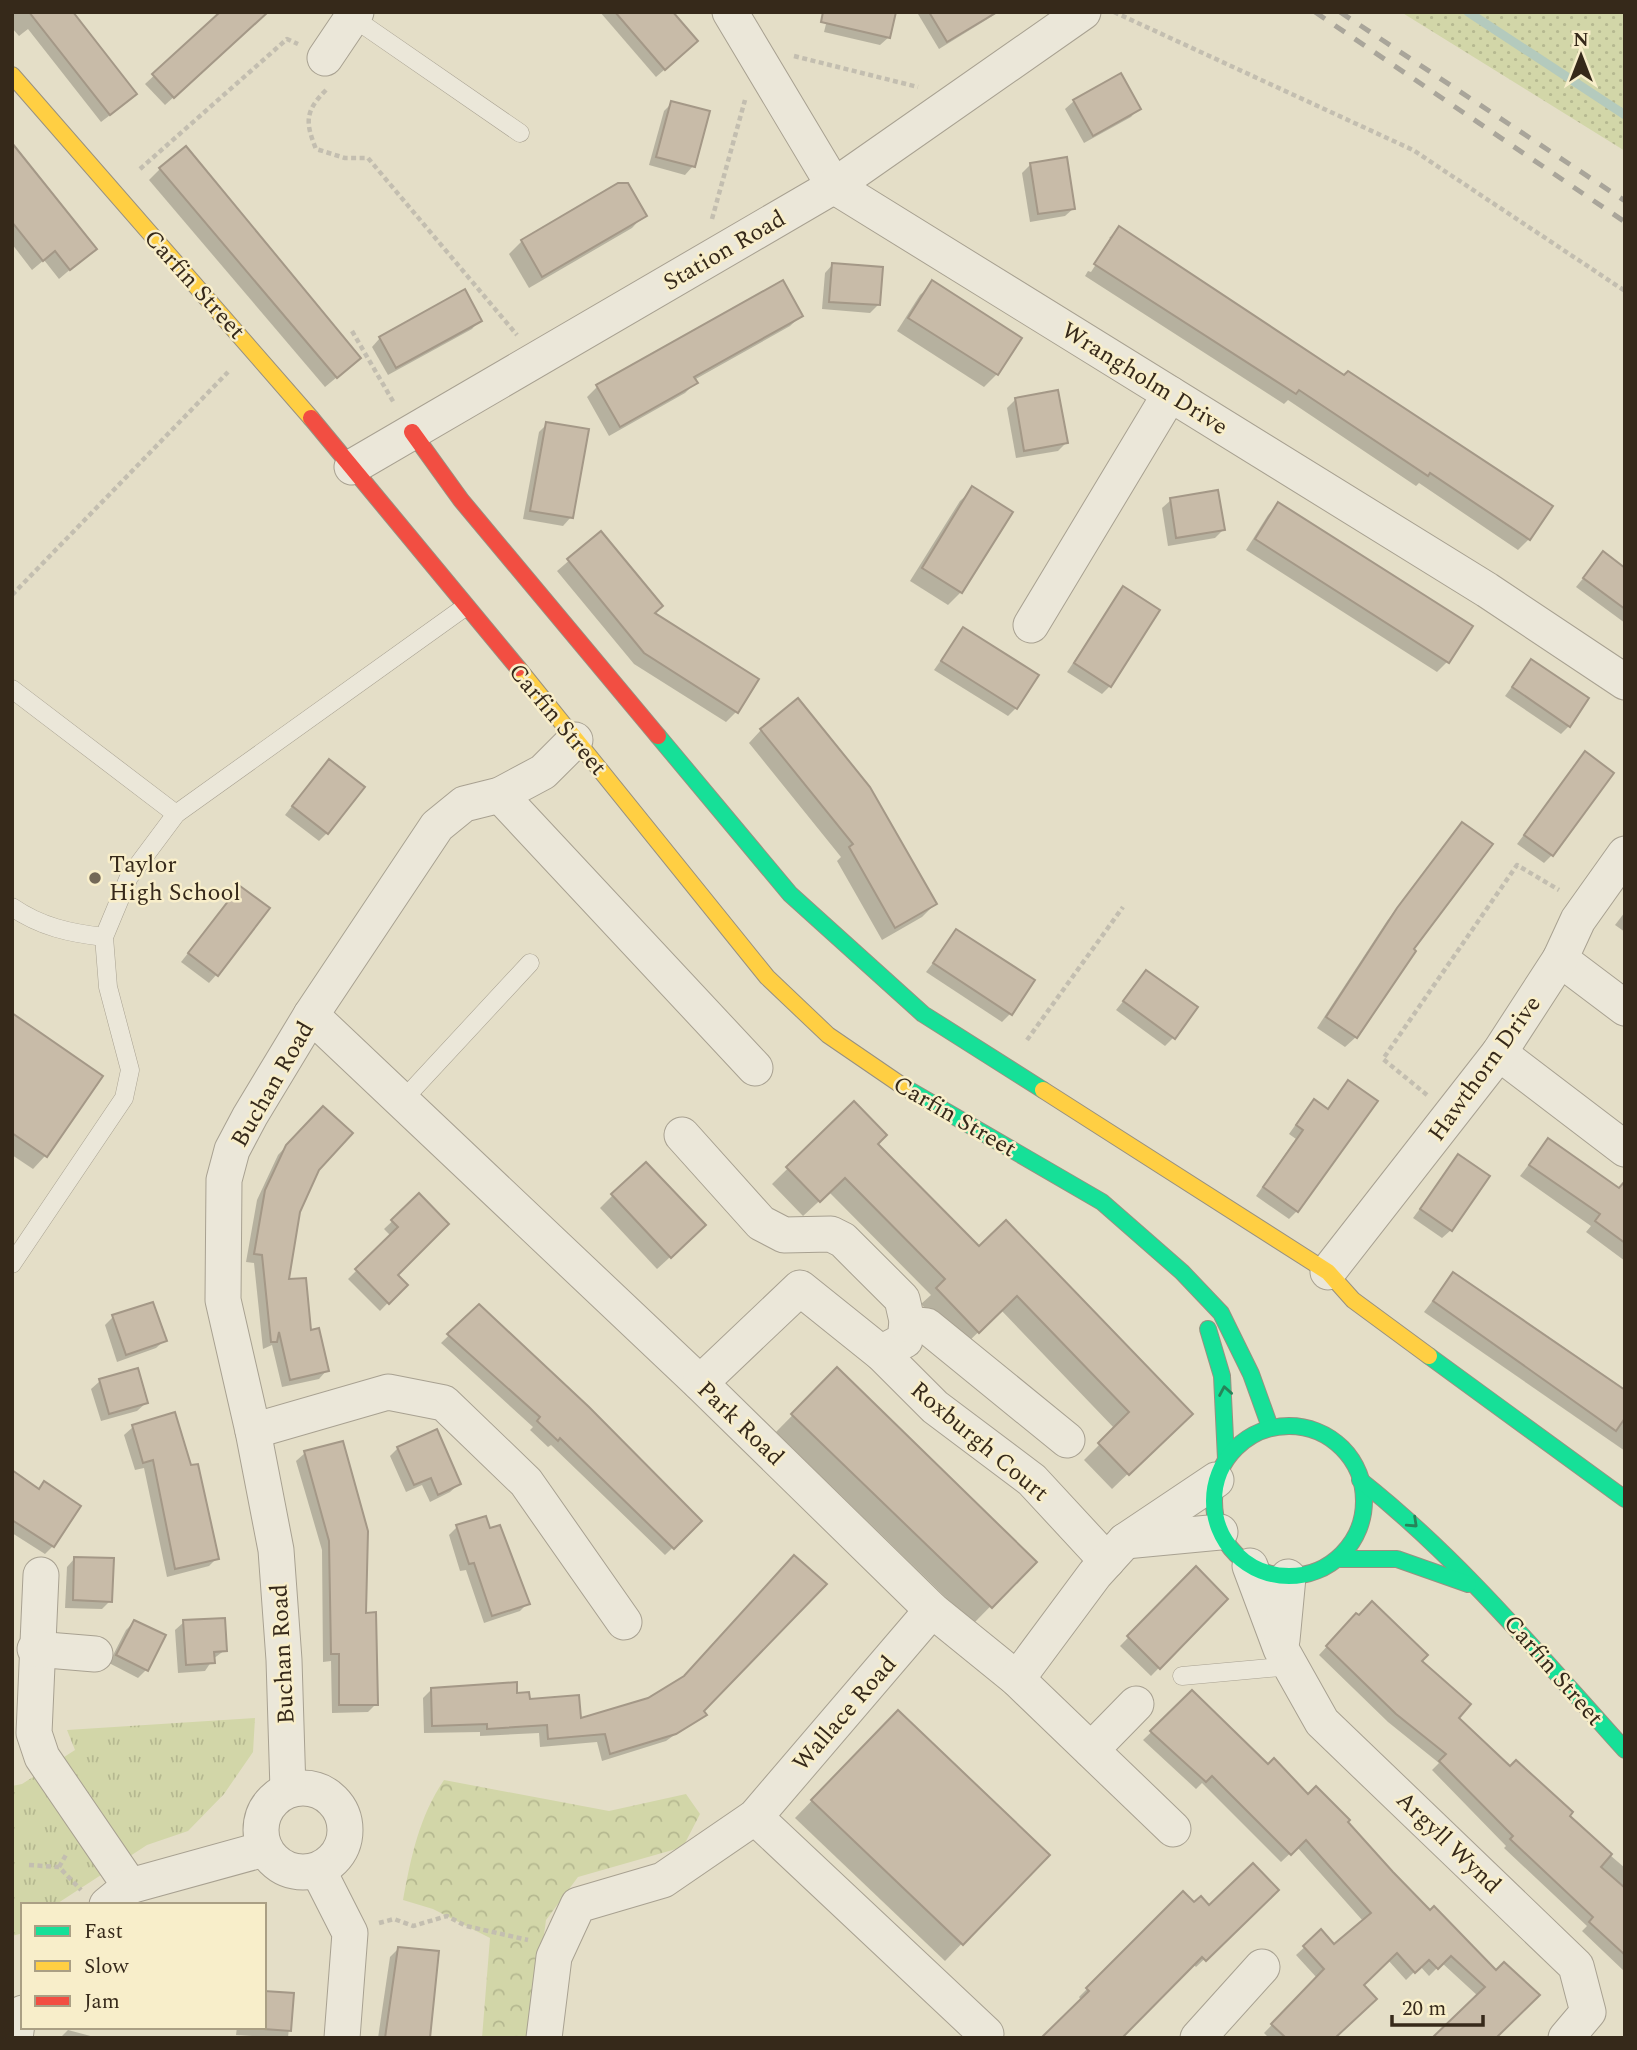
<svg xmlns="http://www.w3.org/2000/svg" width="1637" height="2050" font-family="Spectral,serif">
<defs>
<pattern id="grass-dots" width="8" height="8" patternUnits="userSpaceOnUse" patternTransform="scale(1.75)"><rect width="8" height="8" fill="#d2d6a8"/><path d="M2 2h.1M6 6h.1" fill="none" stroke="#b5b890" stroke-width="1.8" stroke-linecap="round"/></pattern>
<pattern id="forest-crowns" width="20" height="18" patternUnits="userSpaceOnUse" patternTransform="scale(1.75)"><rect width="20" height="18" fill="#d2d6a8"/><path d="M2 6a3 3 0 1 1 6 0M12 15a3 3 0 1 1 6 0" fill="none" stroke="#b5b890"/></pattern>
<pattern id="park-tufts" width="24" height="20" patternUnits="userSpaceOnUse" patternTransform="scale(1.75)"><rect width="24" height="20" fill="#d2d6a8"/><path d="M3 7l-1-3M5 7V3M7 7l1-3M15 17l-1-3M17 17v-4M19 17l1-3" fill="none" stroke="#b5b890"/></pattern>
</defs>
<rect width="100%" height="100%" fill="#e4dec7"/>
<path fill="url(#grass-dots)" d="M1401 12H1625V151Z"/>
<path fill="url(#forest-crowns)" d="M444 1780 609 1811 686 1794 700 1814 683 1847 578 1877 546 1920 530 2038H482L490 1938 433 1909 403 1900C411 1857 419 1817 444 1780Z"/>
<path fill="url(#park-tufts)" d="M255 1718 253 1752 224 1794 188 1831 147 1845 55 1905H23V1933L12 1936V1786L22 1784 75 1750 67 1730Z"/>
<g fill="#0003">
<path d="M12 12H71L127 102 101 122 28 29 19 36 12 28Z"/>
<path d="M223 12 253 24 165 105 145 84Z"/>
<path d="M600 12H671L688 49 656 77Z"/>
<path d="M829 12 889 37 880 45 824 32Z"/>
<path d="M920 12H999L939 49 918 14Z"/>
<path d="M1074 101 1139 108 1131 117 1084 143 1065 109Z"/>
<path d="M672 103 693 166 685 175 649 165 664 111Z"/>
<path d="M13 147 94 249 59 279 44 260 32 270 12 244Z"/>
<path d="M1030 165 1074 208 1065 216 1030 222 1022 173Z"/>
<path d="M160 169 348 368 325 387 149 180Z"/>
<path d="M644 215 632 228 529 288 509 254 522 241Z"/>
<path d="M1119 229 1529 539 1518 550 1419 483 1416 486 1288 400 1284 404 1085 276 1088 271 1091 272 1113 238H1109Z"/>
<path d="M833 264 879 304 870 313 822 309 825 273Z"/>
<path d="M933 283 997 374 984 387 897 331 920 295Z"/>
<path d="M801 316 790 326 694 380 695 383 685 393 609 436 587 397 597 387Z"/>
<path d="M480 320 472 329 388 375 372 347 380 338Z"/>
<path d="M1015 400 1066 443 1058 451 1016 458 1007 408Z"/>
<path d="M547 424 571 517 563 526 523 519 539 432Z"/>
<path d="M973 489 961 592 948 605 910 581 960 501Z"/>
<path d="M1171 500 1223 530 1215 538 1168 546 1162 508Z"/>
<path d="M1278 504 1448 661 1437 672 1246 550 1268 515Z"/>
<path d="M601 533 653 614 737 711 726 722 634 664 557 571Z"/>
<path d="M1603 554 1625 570V623L1576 587Z"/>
<path d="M1123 588 1110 686 1102 694 1067 672Z"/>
<path d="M963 629 1016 708 1008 716 934 670Z"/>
<path d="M1531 661 1569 726 1561 734 1505 696Z"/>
<path d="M761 730 935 904 922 917 882 940 837 861 841 857 749 743Z"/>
<path d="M1585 754 1552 855 1544 863 1517 844Z"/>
<path d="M321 769 327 833 319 841 285 815Z"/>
<path d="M1462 824 1356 1037 1345 1047 1317 1028 1387 921Z"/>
<path d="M240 888 217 974 209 983 181 962Z"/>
<path d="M1625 912V932L1615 925Z"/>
<path d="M957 931 1010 1014 1002 1022 926 972Z"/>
<path d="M1147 972 1173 1038 1165 1046 1116 1010Z"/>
<path d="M12 1015 101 1076 45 1156 33 1169 12 1155Z"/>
<path d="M1348 1082 1297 1211 1289 1219 1256 1196 1296 1139 1289 1134 1306 1110 1314 1102 1327 1110Z"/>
<path d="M854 1103 876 1144 979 1249 1190 1414 1112 1489 1084 1460 1115 1429 1001 1310 963 1347 921 1304 931 1295 829 1192 803 1216 772 1184Z"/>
<path d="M314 1116 318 1169 298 1211 287 1280 327 1370 319 1379 282 1387 272 1345 263 1349 254 1263 246 1262 257 1200 278 1155Z"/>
<path d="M1548 1140 1625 1192V1261L1586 1232 1591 1226 1520 1176Z"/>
<path d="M1458 1157 1451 1230 1442 1238 1413 1218Z"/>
<path d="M613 1195 691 1238 657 1269 600 1208Z"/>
<path d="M419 1196 395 1275 405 1285 380 1311 348 1279 391 1236 384 1229Z"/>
<path d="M1453 1274 1625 1391V1451L1424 1312Z"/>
<path d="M479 1306 700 1521 665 1555 551 1445 548 1447 530 1430 533 1427 441 1343Z"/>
<path d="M113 1317 165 1340 156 1348 117 1362 105 1325Z"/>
<path d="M837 1370 1034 1562 973 1624 776 1432Z"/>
<path d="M100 1381 146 1403 137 1411 101 1421 91 1389Z"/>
<path d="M133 1427 217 1558 209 1566 167 1577 144 1468 135 1470 124 1435Z"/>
<path d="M398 1448 459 1484 450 1492 430 1502 422 1485 406 1492 390 1456Z"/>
<path d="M305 1453 364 1614 376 1704 368 1712 332 1713 331 1661 323 1662 322 1550 296 1461Z"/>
<path d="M12 1472 37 1490 44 1484 53 1546 45 1554 12 1533Z"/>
<path d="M457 1527 489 1531 528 1603 520 1611 484 1623 466 1570 460 1571 449 1535Z"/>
<path d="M75 1558 110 1601 102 1609 65 1608 67 1567Z"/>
<path d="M1196 1568 1226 1599 1151 1676 1120 1646Z"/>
<path d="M1356 1615 1420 1661 1457 1718 1510 1769 1625 1868V1972L1582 1931 1587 1926 1504 1848 1506 1846 1432 1770 1439 1763 1388 1722 1319 1655Z"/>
<path d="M134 1622 146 1670 138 1678 109 1663 126 1630Z"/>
<path d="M184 1622 225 1650 213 1659 205 1671 178 1673 175 1630Z"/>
<path d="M431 1690 516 1695 579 1721 702 1711 704 1714 666 1741 602 1761 597 1742 540 1747 539 1733 480 1736V1732L424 1733 423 1698Z"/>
<path d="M1192 1693 1268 1766 1346 1822 1392 1873 1495 1973 1504 1964 1478 1996 1442 1963 1429 1976 1420 1966 1406 1980 1388 1960 1362 1985 1333 2038H1269L1264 2033 1317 1978 1296 1955 1321 1932 1334 1946 1363 1921 1297 1847 1281 1862 1202 1783 1196 1789 1143 1740Z"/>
<path d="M881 1729 1047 1855 945 1961 795 1818Z"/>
<path d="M1277 1890 1196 1967 1193 1964 1082 2001 1079 1997 1183 1893 1194 1905 1209 1907Z"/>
<path d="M398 1949 430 2038H378L390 1957Z"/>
<path d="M292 1995 288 2038 236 2035 237 2027H264Z"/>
<path d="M68 2030 98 2038H60Z"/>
</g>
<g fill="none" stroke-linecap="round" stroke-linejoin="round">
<path stroke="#b4cabd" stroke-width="9" d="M1468 12 1625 115"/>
</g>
<g fill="#c8bba8" stroke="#a49887" stroke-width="2">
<path d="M29 12H73L137 94 110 115Z"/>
<path d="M220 12H268L174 98 152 74Z"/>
<path d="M615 12H673L698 41 665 70Z"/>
<path d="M823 12H896L890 38 821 22Z"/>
<path d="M929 12H997L947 42Z"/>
<path d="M1121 73 1141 109 1093 136 1073 100Z"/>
<path d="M671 101 710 111 695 167 656 157Z"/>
<path d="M12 143 97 249 70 270 55 251 43 261 12 222Z"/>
<path d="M186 146 361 358 337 378 159 168Z"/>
<path d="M1067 157 1075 209 1038 214 1030 163Z"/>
<path d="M618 183H628L647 216 542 277 521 240Z"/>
<path d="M1119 226 1344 375 1348 371 1553 506 1530 540 1430 473 1428 476 1299 390 1296 394 1094 264Z"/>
<path d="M832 263 883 267 880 305 829 302Z"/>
<path d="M783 280 803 316 694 377 698 383 620 427 596 385Z"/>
<path d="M932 280 1022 338 998 375 908 318Z"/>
<path d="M465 289 482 321 396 368 379 337Z"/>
<path d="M1058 390 1068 443 1024 451 1015 398Z"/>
<path d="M546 422 589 429 573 518 530 511Z"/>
<path d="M972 486 1013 512 962 593 922 568Z"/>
<path d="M1218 490 1225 530 1176 538 1170 498Z"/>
<path d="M1278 502 1473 626 1449 663 1255 539Z"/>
<path d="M601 531 663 606 655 613 759 679 738 713 644 653 567 559Z"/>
<path d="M1603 551 1625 568V609L1583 578Z"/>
<path d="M1123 586 1160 610 1111 687 1074 663Z"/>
<path d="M963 627 1039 675 1017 709 941 661Z"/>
<path d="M1531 659 1589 698 1570 727 1512 687Z"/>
<path d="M798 698 870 787 937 904 895 928 849 847 853 844 760 729Z"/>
<path d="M1585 751 1614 773 1553 856 1524 835Z"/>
<path d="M329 759 365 787 328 834 292 806Z"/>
<path d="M1462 822 1493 844 1414 949 1416 951 1357 1038 1326 1017 1397 908Z"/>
<path d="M240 886 270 908 218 976 188 953Z"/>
<path d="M956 929 1035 980 1012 1015 933 963Z"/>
<path d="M1146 970 1198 1007 1175 1039 1123 1001Z"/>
<path d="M12 1013 103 1076 47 1157 12 1133Z"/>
<path d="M1348 1080 1378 1101 1298 1212 1263 1187 1303 1130 1296 1125 1314 1099 1328 1109Z"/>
<path d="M854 1101 887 1135 878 1144 979 1246 1006 1220 1193 1414 1129 1475 1098 1443 1129 1412 1017 1296 979 1333 936 1288 945 1279 845 1178 820 1202 786 1167Z"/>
<path d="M323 1106 353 1133 319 1170 300 1212 289 1279 306 1278 311 1330 319 1328 329 1371 290 1380 279 1332 277 1342H271L262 1255 254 1254 265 1190 286 1145Z"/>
<path d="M1548 1138 1619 1188 1625 1181V1243L1595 1221 1600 1214 1529 1165Z"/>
<path d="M1458 1154 1490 1176 1452 1231 1420 1209Z"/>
<path d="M646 1162 706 1225 671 1258 611 1194Z"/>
<path d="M419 1193 449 1224 398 1275 408 1285 389 1304 355 1269 398 1227 391 1220Z"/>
<path d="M1453 1272 1625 1390V1418L1616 1431 1433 1301Z"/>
<path d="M153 1302 167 1341 126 1355 112 1315Z"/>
<path d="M479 1304 589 1407 702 1521 674 1549 560 1438 558 1441 537 1421 540 1417 447 1334Z"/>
<path d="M837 1367 1037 1562 992 1608 791 1414Z"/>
<path d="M138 1368 148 1403 109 1414 99 1379Z"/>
<path d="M175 1412 191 1465 198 1464 219 1559 175 1569 153 1460 143 1463 132 1425Z"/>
<path d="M437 1429 461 1484 438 1495 431 1478 414 1485 397 1447Z"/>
<path d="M343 1441 368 1531 366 1613 376 1612 378 1705H339V1654H331L329 1541 304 1451Z"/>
<path d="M12 1470 39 1489 44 1481 81 1506 54 1547 12 1520Z"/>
<path d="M486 1516 490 1528 500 1525 530 1604 492 1616 474 1563 469 1564 456 1525Z"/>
<path d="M794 1555 827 1584 704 1711 707 1715 676 1734 610 1754 605 1734 548 1739 547 1725 487 1729V1724L432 1726 431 1688 517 1682V1693L529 1692 530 1699 579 1695 581 1718 648 1698 684 1676Z"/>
<path d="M74 1557 114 1558 112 1602 73 1600Z"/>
<path d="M1196 1566 1228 1599 1160 1669 1127 1636Z"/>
<path d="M1372 1601 1428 1655 1422 1661 1471 1704 1459 1718 1510 1766 1516 1760 1573 1812 1570 1816 1612 1854 1601 1867 1625 1888V1955L1589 1922 1593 1917 1510 1839 1513 1836 1439 1761 1446 1754 1396 1714 1326 1646 1356 1613 1359 1615Z"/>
<path d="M225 1618 227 1651 214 1652 215 1663 186 1665 183 1620Z"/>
<path d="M134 1620 166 1635 148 1671 116 1655Z"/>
<path d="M1192 1690 1268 1764 1274 1758 1308 1794 1316 1786 1350 1820 1348 1822 1393 1872 1430 1910 1434 1906 1496 1970 1504 1962 1540 1995 1496 2038H1432L1485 1987 1451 1956 1438 1969 1429 1960 1415 1973 1397 1953 1364 1985 1377 1999 1335 2038H1286L1271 2024 1324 1969 1303 1946 1321 1929 1334 1944 1371 1913 1306 1840 1291 1855 1212 1776 1206 1782 1150 1731Z"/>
<path d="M898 1710 1050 1855 963 1945 811 1800Z"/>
<path d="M1253 1863 1279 1890 1206 1961 1202 1957 1122 2038H1041L1089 1991 1086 1988 1183 1891 1194 1902 1201 1896 1209 1905Z"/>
<path d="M398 1947 439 1951 430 2038H385Z"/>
<path d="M264 1991 294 1993 291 2031 264 2029Z"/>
</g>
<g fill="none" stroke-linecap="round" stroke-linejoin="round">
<defs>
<g id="lane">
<path d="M352 17 520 133"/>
<path d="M12 689 176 814"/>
<path d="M12 907C41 927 70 933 104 937"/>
<path d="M402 1101 530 963"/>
<path d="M12 1264 124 1098 130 1070 108 987 104 937 129 877 176 814 465 607"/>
<path d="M1182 1676 1291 1666"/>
</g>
<g id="street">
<path d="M730 12 834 186 1487 590 1625 682"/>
<path d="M325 58 356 12"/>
<path d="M352 467 834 186 1083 12"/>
<path d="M1031 625 1170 394"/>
<path d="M500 795 755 1068"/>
<path d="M1560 959 1625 1008"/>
<path d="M311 1015 700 1383 932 1610 1017 1679 1173 1829"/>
<path d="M1499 1053 1625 1149"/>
<path d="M682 1135 761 1223 784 1235 831 1234 843 1240 902 1299 907 1321 905 1340 881 1353 800 1288 700 1383"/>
<path d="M1328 1272 1499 1053 1560 959 1578 920 1625 854"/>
<path d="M907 1324 927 1326 1067 1440"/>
<path d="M881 1353 935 1407 1032 1480 1107 1561"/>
<path d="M253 1431 388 1392 444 1403 526 1482 624 1622"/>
<path d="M1125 1541 1220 1532"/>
<path d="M1250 1566 1281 1649 1322 1722 1576 1966 1588 2012 1566 2038"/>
<path d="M41 1575 34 1733 42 1757 130 1886"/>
<path d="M1282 1640 1288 1577"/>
<path d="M35 1649 95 1654"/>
<path d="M1017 1679 1095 1574 1125 1541 1216 1480"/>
<path d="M1091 1750 1136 1704"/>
<circle cx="303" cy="1830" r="42"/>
<path d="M288 1790 284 1660 276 1550 253 1431 223 1300 224 1180 232 1150 250 1116 311 1015 437 826 464 804 500 795 543 772 575 740"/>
<path d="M755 1817 986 2034"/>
<path d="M318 1870 350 1933 342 2038"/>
<path d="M107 1905 130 1886 264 1849"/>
<path d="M15 2038 17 2024 23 2013"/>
<path d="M544 2038 554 1957 578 1905 663 1880 755 1817 932 1610"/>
<path d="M1198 2038 1262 1967"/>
</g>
<g id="fast">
<path d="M658 736 790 894 923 1014 1043 1090"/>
<path d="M904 1087 1102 1202 1182 1272 1221 1313 1251 1374 1270 1427"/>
<path d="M1208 1329 1222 1376 1226 1459"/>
<path d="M1429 1356 1625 1499"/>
<circle cx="1289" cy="1501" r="75"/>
<path d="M1360 1480C1460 1559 1540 1656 1625 1750"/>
<path d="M1338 1559H1397L1468 1584"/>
</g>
<g id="slow">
<path d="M12 75 311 418"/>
<path d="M518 668 767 977 828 1035 904 1087"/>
<path d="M1043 1090 1328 1272 1353 1300 1429 1356"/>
</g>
<g id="jam">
<path d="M311 418 518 668"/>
<path d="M412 432 461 500 658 736"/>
</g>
</defs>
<use href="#lane" stroke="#a8a191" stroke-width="19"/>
<use href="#street" stroke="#a8a191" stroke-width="37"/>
<use href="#fast" stroke="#989181" stroke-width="18"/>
<use href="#slow" stroke="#989181" stroke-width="18"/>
<use href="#jam" stroke="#989181" stroke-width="18"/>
<g stroke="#c3beb0" stroke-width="4.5" stroke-dasharray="5 3.5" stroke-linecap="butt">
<path d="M1114 12 1413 150 1625 291"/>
<path d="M794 56 918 87"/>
<path d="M326 90C305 111 305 122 316 149L345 158H368L517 335"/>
<path d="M140 169 287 39 298 44"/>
<path d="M712 219 745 100"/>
<path d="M352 331 394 403"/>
<path d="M12 595 228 372"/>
<path d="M1027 1040 1123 907"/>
<path d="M1427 1095 1383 1059 1517 865 1559 890"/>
<path d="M29 1865 59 1867 81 1890"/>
<path d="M59 1867 67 1853"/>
<path d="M379 1923 394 1919 413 1926 447 1916 466 1926 528 1940"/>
</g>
<use href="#lane" stroke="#ebe7d9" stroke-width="18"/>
<use href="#street" stroke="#ebe7d9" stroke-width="35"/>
<use href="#fast" stroke="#16e098" stroke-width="16"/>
<use href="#slow" stroke="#ffcf43" stroke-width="16"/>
<use href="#jam" stroke="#f24e42" stroke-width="16"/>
<g stroke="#a9a59a" stroke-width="5" stroke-dasharray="12 12" stroke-linecap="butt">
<path d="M1315 12 1625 222"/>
<path d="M1340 12 1625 201"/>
</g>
</g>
<defs><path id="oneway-chevron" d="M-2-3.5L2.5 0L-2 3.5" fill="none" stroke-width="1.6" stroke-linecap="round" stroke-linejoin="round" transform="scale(1.75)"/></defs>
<g stroke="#268459">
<use href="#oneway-chevron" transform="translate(1225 1391) rotate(-100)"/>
<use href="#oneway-chevron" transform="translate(1413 1523) rotate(43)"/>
</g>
<circle fill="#736857" stroke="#f8eeca" stroke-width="2.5" cx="95" cy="878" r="7"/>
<g text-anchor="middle" stroke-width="5" stroke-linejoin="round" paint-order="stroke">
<g font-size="24" fill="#36291a" stroke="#f8eeca">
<text transform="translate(724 250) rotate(-30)" y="8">Station Road</text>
<text transform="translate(195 284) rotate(48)" y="8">Carfin Street</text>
<text transform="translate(1145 378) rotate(32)" y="8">Wrangholm Drive</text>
<text transform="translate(558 719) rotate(50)" y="8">Carfin Street</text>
<text transform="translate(1484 1068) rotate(-54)" y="8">Hawthorn Drive</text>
<text transform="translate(272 1084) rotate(-60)" y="8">Buchan Road</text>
<text transform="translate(955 1116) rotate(30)" y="8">Carfin Street</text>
<text transform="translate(741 1423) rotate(44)" y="8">Park Road</text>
<text transform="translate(980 1441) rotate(40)" y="8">Roxburgh Court</text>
<text transform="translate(282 1654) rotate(-93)" y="8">Buchan Road</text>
<text transform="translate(1554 1670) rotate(49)" y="8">Carfin Street</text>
<text transform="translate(844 1713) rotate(-49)" y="8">Wallace Road</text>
<text transform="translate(1449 1842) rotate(44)" y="8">Argyll Wynd</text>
</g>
<g font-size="24" fill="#36291a" stroke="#f8eeca" text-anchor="start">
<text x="109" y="872">Taylor<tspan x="109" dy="28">High School</tspan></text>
</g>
</g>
<rect width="1637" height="2050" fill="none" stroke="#36291a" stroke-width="28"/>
<rect x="21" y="1903" width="245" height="126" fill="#f8eeca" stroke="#aa9f84" stroke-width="2"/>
<rect x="35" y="1926" width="35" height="10" fill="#16e098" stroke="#aa9f84" stroke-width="2"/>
<text x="84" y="1938" font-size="21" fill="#36291a">Fast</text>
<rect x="35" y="1961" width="35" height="10" fill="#ffcf43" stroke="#aa9f84" stroke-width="2"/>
<text x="84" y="1973" font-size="21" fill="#36291a">Slow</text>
<rect x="35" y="1996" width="35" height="10" fill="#f24e42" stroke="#aa9f84" stroke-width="2"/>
<text x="84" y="2008" font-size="21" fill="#36291a">Jam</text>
<g transform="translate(1581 56)" stroke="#f8eeca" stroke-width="5" paint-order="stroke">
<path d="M0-5L12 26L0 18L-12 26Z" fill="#36291a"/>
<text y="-10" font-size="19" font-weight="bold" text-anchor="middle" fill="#36291a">N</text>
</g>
<path d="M1392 2015v10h91v-10" fill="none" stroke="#36291a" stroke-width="3.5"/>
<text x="1402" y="2015" font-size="21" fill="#36291a" stroke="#f8eeca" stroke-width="5" paint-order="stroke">20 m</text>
</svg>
